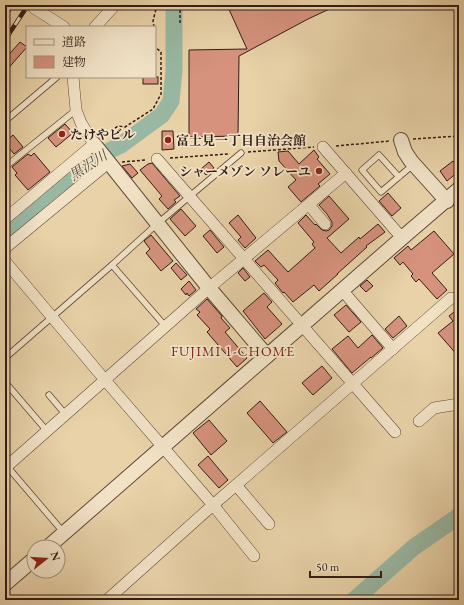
<svg xmlns="http://www.w3.org/2000/svg" width="464" height="605" font-family="'EB Garamond','Noto Serif JP',serif">
<rect width="100%" height="100%" fill="#e9d2a8"/>
<filter id="stains"><feTurbulence type="fractalNoise" baseFrequency=".005" numOctaves="4"/><feColorMatrix values="0 0 0 0 .2 0 0 0 0 .09 0 0 0 0 .02 0 0 0 .5 -.17"/></filter>
<radialGradient id="worn" r=".72"><stop offset=".6" stop-color="#630" stop-opacity="0"/><stop offset="1" stop-color="#630" stop-opacity=".3"/></radialGradient>
<g fill="none" stroke-linecap="round" stroke-linejoin="round">
<g stroke="#99b8a3" stroke-width="17">
<path d="M5 232 47 194 89 161 121 145 162 115 171 101 174 71V5"/>
<path d="M354 600 414 547 459 516"/>
</g>
</g>
<g fill="#d6927d" stroke="#321d16">
<path d="M227 5H338L308 19 239 56 238 136 189 137V50L247 49Z"/>
<path d="M20 42 27 47 5 72V59Z"/>
<rect x="143" y="77" width="15" height="7"/>
<path d="M65 124 73 133 56 147 48 138Z"/>
<path d="M162 131H173L174 149 162 150Z"/>
<path d="M13 135 23 147 14 154 10 149 8 151 5 147V142Z"/>
<path d="M314 150 319 157 317 159 330 174 318 184 320 186 301 202 288 187 296 180 279 161 278 152 288 151 299 164Z"/>
<path d="M34 153 50 172 28 190 15 175 17 173 12 167 28 154 31 156Z"/>
<path d="M453 161 459 168V171L447 181 440 171Z"/>
<path d="M209 162 214 168 206 175 201 169Z"/>
<path d="M152 163 180 196 174 200 176 202 168 209 159 199 162 196 140 170 148 164Z"/>
<path d="M130 164 138 173 132 178 122 166Z"/>
<path d="M388 193 401 208 392 216 379 201Z"/>
<path d="M329 196 349 219 327 238 341 253 359 237 360 239 378 224 385 232 366 246 367 247 337 274H338L319 291 314 285 293 302 284 292 283 293 275 283 278 280 264 265 261 267 255 261 268 250 288 272 315 248 312 244 314 242 298 223 306 215 315 225 316 224 322 230 326 231 329 230 332 226V222L327 214 319 205Z"/>
<path d="M181 209 196 226 185 236 170 219Z"/>
<path d="M238 215 256 238 245 248 238 240 241 237 229 223Z"/>
<path d="M210 230 224 247 217 253 203 236Z"/>
<path d="M434 231 454 254 432 273 447 290 437 299 419 279 416 282 411 276 413 274 403 262 400 265 394 258 408 246 411 250Z"/>
<path d="M151 235 173 261 161 271 146 253 150 249 144 241Z"/>
<path d="M176 263 187 275 181 280 171 268Z"/>
<path d="M243 268 250 277 245 281 238 273Z"/>
<path d="M367 280 373 286 366 292 360 286Z"/>
<path d="M189 281 196 290 189 296 187 293 186 295 181 289Z"/>
<path d="M264 293 272 302 267 307 282 324 265 339 243 311Z"/>
<path d="M207 299 222 316 221 318 230 328 225 332 247 358 237 367 207 332 210 329 197 315 200 312 196 309Z"/>
<path d="M346 305 361 322 349 332 334 315Z"/>
<path d="M459 308V357L438 333 453 321 449 316Z"/>
<path d="M399 316 407 326 393 338 385 329Z"/>
<path d="M372 335 383 348 371 358V357L352 373 332 349 348 336 358 348Z"/>
<path d="M322 366 332 378 313 395 302 383Z"/>
<path d="M260 401 287 432 273 443 247 413Z"/>
<path d="M209 420 227 441 211 455 193 433Z"/>
<path d="M208 456 228 480 219 488 198 465Z"/>
</g>
<g fill="none" stroke-linecap="round" stroke-linejoin="round">
<defs>
<g id="service">
<path d="M5 121 57 77"/>
<path d="M5 167 76 110"/>
<path d="M399 177 379 155 362 170 381 192 414 164"/>
<path d="M112 265 166 327"/>
<path d="M5 358 112 265 157 224 190 196 241 153"/>
<path d="M5 382 47 431"/>
<path d="M49 395 66 415"/>
<path d="M6 465 64 533"/>
</g>
<g id="minor">
<path d="M34 8 64 27"/>
<path d="M95 27 115 5"/>
<path d="M323 147 402 238"/>
<path d="M157 159 395 432"/>
<path d="M309 205 325 224"/>
<path d="M5 219 94 144 81 123 76 110 73 77"/>
<path d="M5 248 108 163"/>
<path d="M5 261 105 380 213 505 254 556"/>
<path d="M342 290 393 349"/>
<path d="M419 421 434 408 459 404"/>
<path d="M5 468 209 288 346 173"/>
<path d="M236 485 269 524"/>
<path d="M107 600 213 505 451 298"/>
</g>
<g id="tertiary">
<path d="M401 140 405 152 411 161 447 201"/>
<path d="M94 144 209 288 267 356"/>
<path d="M48 547 402 238 459 189"/>
<path d="M5 584 34 559"/>
</g>
</defs>
<use href="#service" stroke="#604a3a" stroke-width="7"/>
<use href="#minor" stroke="#604a3a" stroke-width="12"/>
<use href="#tertiary" stroke="#604a3a" stroke-width="16"/>
<g stroke="#321d16" stroke-width="1.5" stroke-dasharray="3 2" stroke-linecap="butt">
<path d="M180 23V5"/>
<path d="M154 27 153 21 157 5"/>
<path d="M103 137 118 126 125 127 153 109 161 94V52L155 47"/>
<path d="M413 139 459 136"/>
<path d="M336 146 390 141"/>
<path d="M248 152 314 147"/>
<path d="M170 158 228 154"/>
<path d="M122 162 146 160"/>
</g>
<use href="#service" stroke="#f1e2c6" stroke-width="5.5"/>
<use href="#minor" stroke="#f1e2c6" stroke-width="11"/>
<use href="#tertiary" stroke="#f1e2c6" stroke-width="14"/>
<defs>
<g id="rail">
<path d="M5 16 12 5"/>
<path d="M5 40 28 5"/>
</g>
</defs>
<use href="#rail" stroke="#321d16" stroke-width="4.5"/>
<use href="#rail" stroke="#f1e2c6" stroke-width="3" stroke-dasharray="9" stroke-linecap="butt"/>
</g>
<g fill="#8f2418" stroke="#f1e2c6" stroke-width="1.5">
<circle cx="62" cy="134" r="4"/>
<circle cx="168" cy="140" r="4"/>
<circle cx="319" cy="171" r="4"/>
</g>
<g text-anchor="middle" stroke-width="3.5" stroke-linejoin="round" paint-order="stroke">
<g font-size="13" font-weight="bold" fill="#321d16" stroke="#f1e2c6" text-anchor="start">
<text x="70" y="139">たけやビル</text>
<text x="176" y="145">富士見一丁目自治会館</text>
<text x="311" y="176" text-anchor="end">シャーメゾン ソレーユ</text>
</g>
<g font-size="14" font-style="italic" fill="#514c40" stroke="#f1e2c6">
<text transform="translate(88 165) rotate(-33)" y="5">黒沢川</text>
</g>
<g font-size="14" letter-spacing="1" fill="#7a1f14" stroke="#f1e2c6">
<text x="233" y="356">FUJIMI 1-CHOME</text>
</g>
</g>
<rect width="464" height="605" fill="none" stroke="#e9d2a8" stroke-width="20"/>
<rect x="6" y="6" width="452" height="593" fill="none" stroke="#321d16" stroke-width="2"/>
<rect x="10" y="10" width="444" height="585" fill="none" stroke="#321d16"/>
<rect x="26" y="26" width="130" height="52" fill="#f1e2c6" stroke="#a59380"/>
<rect x="34" y="39" width="20" height="6" fill="#f1e2c6" stroke="#a59380"/>
<text x="62" y="46" font-size="12" fill="#321d16">道路</text>
<rect x="34" y="56" width="20" height="12" fill="#d6927d" stroke="#a59380"/>
<text x="62" y="66" font-size="12" fill="#321d16">建物</text>
<g transform="translate(46 559) rotate(73)"><circle r="19" fill="#f1e2c6" stroke="#a59380"/>
<path d="M0-3L7 15L0 10L-7 15Z" fill="#8f2418"/>
<text y="-6" font-size="11" font-weight="bold" text-anchor="middle" fill="#321d16">N</text>
</g>
<path d="M310 571v6h71v-6" fill="none" stroke="#321d16" stroke-width="2"/>
<text x="316" y="571" font-size="12" fill="#321d16" stroke="#f1e2c6" stroke-width="3" paint-order="stroke">50 m</text>
<rect width="100%" height="100%" filter="url(#stains)"/>
<rect width="100%" height="100%" fill="url(#worn)"/>
</svg>
